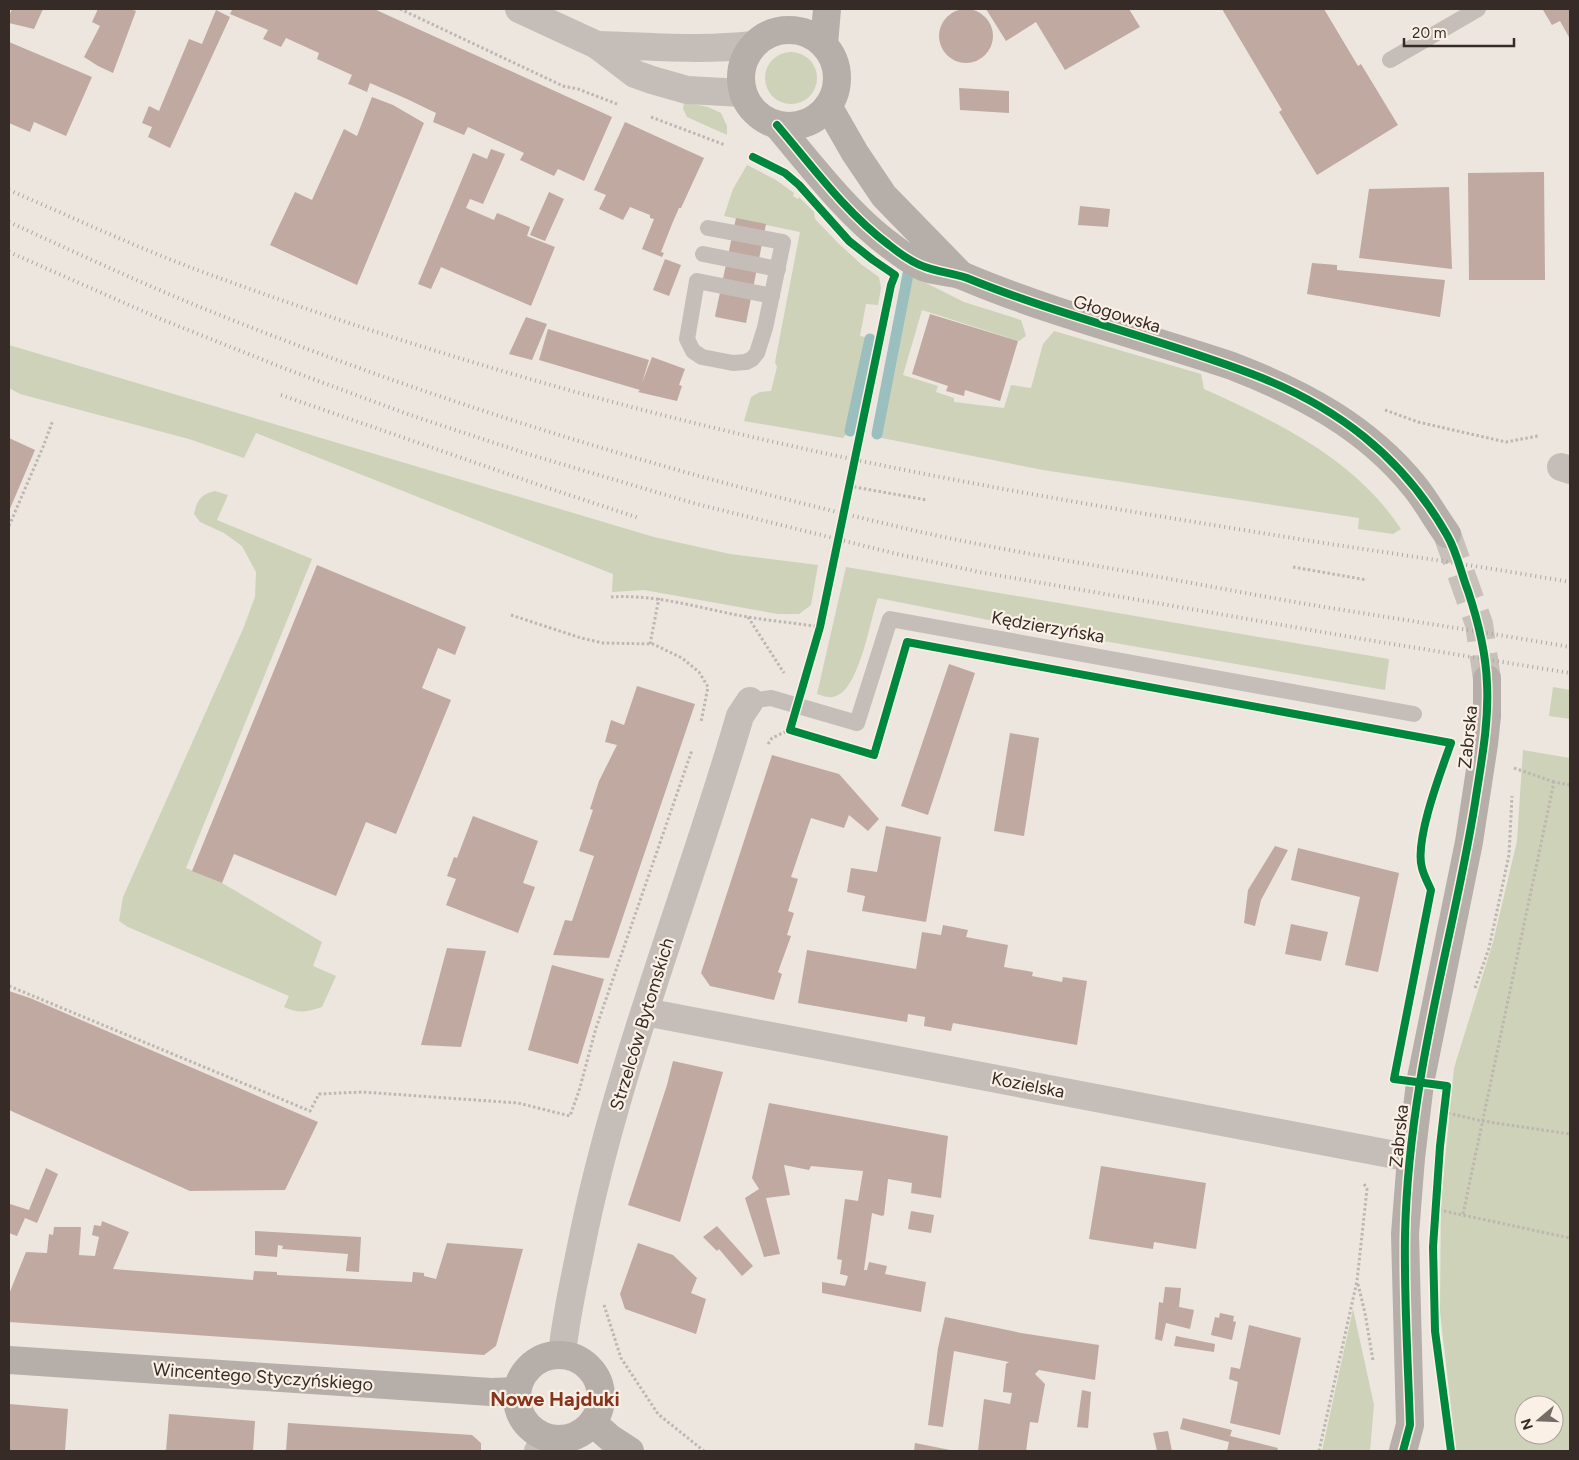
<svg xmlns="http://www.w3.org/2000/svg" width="1579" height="1460" font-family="Figtree,sans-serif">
<rect width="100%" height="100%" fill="#ece6df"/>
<g fill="#cdd2b8" fill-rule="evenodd">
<circle cx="791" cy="78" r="26"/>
<path d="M684 102 708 107 721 113 727 126V135L687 117 683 109Z"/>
<path d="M747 165 776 180 794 193 793 196 798 199 799 197 814 212 815 219 838 243 862 265 879 277 881 288 878 305 866 304 860 336 869 338 851 428 843 438 744 421 751 397 760 392 771 391 777 367 775 362 800 232 724 216 733 189Z"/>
<path d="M910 275 964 302 1021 320 1026 336 1019 341 922 310 903 375 938 386 936 392 954 398V402L1004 408 1011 385 1031 388 1043 344 1054 331 1201 374 1204 389C1279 423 1354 458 1401 529L1393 534 1358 529 1359 518 1043 470 877 437Z"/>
<path d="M9 345 654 537 730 554 818 565 811 605 799 614H778L644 590 612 592 613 574 256 433 244 458 189 439 20 394 9 388Z"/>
<path d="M215 491 228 495 217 520 312 559 186 868 222 883 322 942 313 966 336 976 322 1007C307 1012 299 1014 284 1007L289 996 128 927 119 921 123 897 243 629 255 597 256 572 242 546 224 533 200 522 194 514C197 500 201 494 215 491Z"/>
<path d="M846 567 1389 659 1385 690 1040 630 878 598C870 619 859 695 832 697 828 698 821 695 817 694Z"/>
<path d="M1553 687 1570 690V719L1549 716Z"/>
<path d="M1523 750 1570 758V1451H1456L1440 1312 1441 1200 1454 1068 1493 942 1517 841ZM1524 1405H1554V1435H1524Z"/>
<path d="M1353 1309 1374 1405 1370 1451H1322Z"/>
</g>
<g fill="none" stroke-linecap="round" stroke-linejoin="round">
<g stroke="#9abfbe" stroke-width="11">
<path d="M850 431 870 339"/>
<path d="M877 434 908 274"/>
</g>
</g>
<g fill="#c0a9a0">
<path d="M12 9H43L34 29 9 23V16Z"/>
<path d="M98 9H130L136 11 113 73 98 66 84 57 100 26 92 22Z"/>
<path d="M229 9H374L612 117 584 181 558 169 554 176 520 160 524 153 468 127 464 135 433 122 436 113 407 99 370 83 367 92 351 85 348 84 352 75 317 59 319 53 286 38 281 47 263 39 268 30 230 14 232 10Z"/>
<path d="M986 9H1129L1140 27 1065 70 1036 22 1006 41Z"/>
<path d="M1222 9H1324L1358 66 1361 64 1398 125 1317 175 1279 112 1282 110Z"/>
<path d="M1545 9H1570V39L1560 21 1552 25 1543 10Z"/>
<circle cx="966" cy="36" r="27"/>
<path d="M216 10 230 17 170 148 148 137 152 127 142 123 149 106 159 111 189 39 202 44Z"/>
<path d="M9 42 92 77 66 136 34 122 30 132 9 123Z"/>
<path d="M959 88 1009 91V113L960 110Z"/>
<path d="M372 97 393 105 424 123 357 285 270 245 295 192 312 200 344 129 357 136Z"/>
<path d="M625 122 704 158 681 208H679L672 224 661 252 664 253 662 257 642 249 654 219 650 218V215L630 207 623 220 599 209 606 195 594 190Z"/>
<path d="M491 149 505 154 483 204 470 199 466 208 494 220 497 213 507 217 530 227 527 236 555 247 531 306 441 267 431 289 418 284 473 153 487 159Z"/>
<path d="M1544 172 1545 280H1469L1468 173Z"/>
<path d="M1449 187 1452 269 1359 258 1369 189Z"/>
<path d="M549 192 564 199 545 241 530 235Z"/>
<path d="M1080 206 1110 209 1108 227 1078 225Z"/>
<path d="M736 218 766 224 746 323 716 317 715 316Z"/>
<path d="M665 259 681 265 669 296 653 290Z"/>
<path d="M1312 263 1337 265V270L1445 280 1440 317 1307 294Z"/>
<path d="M930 314 1018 341 1000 401 965 390 964 396 946 391 948 386 912 374Z"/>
<path d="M526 317 547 324 532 360 509 354Z"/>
<path d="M548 329 649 360 642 383 652 357 685 369 679 385 682 386 677 401 638 392 640 390 539 360Z"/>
<path d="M9 438 35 450 9 511Z"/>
<path d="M317 565 466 627 455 655 438 648 422 688 451 700 396 834 366 822 336 896 234 854 222 883 192 871Z"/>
<path d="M949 664 975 673 928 815 901 806Z"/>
<path d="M637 686 695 704 609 958 553 955 565 920 572 921 594 856 579 851 593 810 590 809 599 781 617 745 605 742 611 720 624 725Z"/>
<path d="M1010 733 1039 738 1024 836 994 831Z"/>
<path d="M772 755 839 774 879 819 868 831 849 815 844 828 811 818 791 877 798 879 788 911 794 913 787 935 791 936 778 972 782 974 774 1000 710 986 701 973Z"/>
<path d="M473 816 538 841 523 883 535 887 518 933 446 905 456 879 447 876 454 857 457 858Z"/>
<path d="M886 826 941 837 926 922 862 911 865 896 847 892 851 868 877 872Z"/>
<path d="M1275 846 1288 850 1261 900 1255 926 1244 923 1248 890Z"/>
<path d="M1298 848 1399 873 1378 972 1345 965 1360 897 1291 880Z"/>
<path d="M1291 924 1328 932 1321 961 1285 954Z"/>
<path d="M943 925 968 930 966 937 1008 945 1004 967 1033 972 1032 976 1062 982 1063 977 1087 981 1077 1045 953 1023 951 1031 924 1026 925 1017 908 1014 907 1022 798 1003 807 950 916 969 922 932 941 935Z"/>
<path d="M447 948 486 951 461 1047 421 1045Z"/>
<path d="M552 965 604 979 578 1064 528 1050Z"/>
<path d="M9 991 30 998 318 1122 285 1190 190 1191 9 1110Z"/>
<path d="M673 1061 723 1072 680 1222 628 1205 667 1085Z"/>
<path d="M769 1103 948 1136 941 1198 911 1193 912 1183 888 1179 884 1215 882 1216 872 1213 864 1270H867L869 1262 887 1266 885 1274 926 1282 921 1312 822 1293V1282L845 1286 848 1276 840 1274 842 1260 837 1259 845 1199 858 1201 863 1171 811 1166 809 1170 784 1165 790 1195 766 1198 780 1254 764 1257 745 1198 759 1189 752 1178Z"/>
<path d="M1101 1166 1206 1183 1196 1249 1154 1242 1153 1249 1089 1239Z"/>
<path d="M46 1168 58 1174 37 1223 25 1218 17 1236 9 1233V1208L10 1204 29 1210Z"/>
<path d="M911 1211 934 1215 931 1233 908 1229Z"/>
<path d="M102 1221 129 1232 113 1269 253 1280 254 1271 277 1272V1275L412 1282 413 1272 424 1273V1276L436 1279 447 1243 523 1249 496 1346 484 1355 9 1322V1294L26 1252 47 1253 49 1234 53 1235 54 1227H81L79 1255 95 1256 99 1237 92 1235 94 1225 101 1226Z"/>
<path d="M717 1226 753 1266 742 1276 719 1249 717 1251 703 1237Z"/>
<path d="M255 1231 361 1237 359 1272 346 1271 348 1254 282 1249 283 1246 278 1245 277 1257 255 1255Z"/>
<path d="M638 1243 673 1255 697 1278 691 1293 706 1299 696 1334 625 1309 620 1294Z"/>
<path d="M1165 1287 1181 1288 1179 1307 1194 1310 1190 1329 1166 1323 1162 1341 1155 1339 1159 1302 1163 1303Z"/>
<path d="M1220 1313 1234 1316 1233 1321 1236 1322 1232 1340 1211 1335 1215 1317 1219 1318Z"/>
<path d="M945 1317 1021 1333 1099 1345 1095 1380 1039 1370 1035 1374 1045 1384 1038 1423 1030 1422 1026 1451H978L984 1399 1010 1404 1012 1393 1003 1392 1006 1364 1009 1362 954 1351 943 1427 928 1425 938 1348Z"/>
<path d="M1249 1325 1301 1338 1280 1435 1230 1423 1238 1382 1229 1379 1231 1367 1240 1369Z"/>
<path d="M1176 1336 1215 1344 1214 1352 1174 1346Z"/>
<path d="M1082 1390 1091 1392 1088 1428 1077 1427Z"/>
<path d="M9 1404 68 1409 65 1451H9Z"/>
<path d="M169 1414 255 1421 253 1451H166Z"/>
<path d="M1183 1418 1232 1430 1230 1436 1278 1448 1277 1451H1227L1229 1442 1180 1429Z"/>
<path d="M288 1423 472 1435 481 1443V1451H286Z"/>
<path d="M1168 1431 1172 1451H1157L1153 1433Z"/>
<path d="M915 1443 950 1450V1451H914Z"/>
</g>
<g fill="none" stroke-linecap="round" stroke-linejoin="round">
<path stroke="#c8c1ba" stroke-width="28" stroke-dasharray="28 14" stroke-linecap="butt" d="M1447 534 1479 624 1487 679"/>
<g stroke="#beb6b0" stroke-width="3" stroke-dasharray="2.5 2.5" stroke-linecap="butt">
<path d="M400 9 563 86 578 89 617 104"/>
<path d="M651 117 725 145"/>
<path d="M1385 410 1418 422 1506 442 1538 436"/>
<path d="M849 486 927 500"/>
<path d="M9 526 43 447 53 420"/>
<path d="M1293 567 1367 580"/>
<path d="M611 597C658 594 702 609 748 617 771 621 796 623 820 627"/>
<path d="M511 615 581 638 603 643 653 644 682 658 699 672 708 687 701 722"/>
<path d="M748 617 784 673"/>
<path d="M650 644 659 598"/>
<path d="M768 744 772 738 785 732"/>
<path d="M1514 768 1554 782"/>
<path d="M9 986 310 1111 319 1094 362 1092 518 1103 570 1116 579 1091 596 1028 692 750"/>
<path d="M1475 988 1489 948 1509 855 1512 796"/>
<path d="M1448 1113 1482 1121 1570 1134"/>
<path d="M1439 1210 1570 1238"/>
<path d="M1463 1214 1554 782 1570 785"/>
<path d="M1358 1284 1365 1313 1373 1361"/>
<path d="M604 1305 621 1358 658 1414 704 1451"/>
<path d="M1319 1451 1357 1281 1367 1189 1363 1182"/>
</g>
<g stroke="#c5beb8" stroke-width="16">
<path d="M1390 60 1478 9"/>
<path d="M708 228 783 242 765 328 757 353 752 359 746 362 733 363 702 357 693 351 687 339 697 281 772 296"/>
<path d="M703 254 778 269"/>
<path d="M750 701 771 698 857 723 890 619 1414 714"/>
</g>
<g stroke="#c5beb8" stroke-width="28">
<path d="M519 9 597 45 635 74 652 80 687 90 743 93"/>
<path d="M597 45C649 46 701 51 753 45"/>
<path d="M1561 467 1570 470"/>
<path d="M645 1012 1411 1158"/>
<path d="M562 1355C566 1313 576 1273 584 1232 621 1056 690 888 740 716L750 701"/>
<path d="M538 1451 547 1438"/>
</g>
<g stroke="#b6aea8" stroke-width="28">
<circle cx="789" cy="78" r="48"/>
<path d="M824 44 827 9"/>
<path d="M828 106 855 153 884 196 961 275"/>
<path d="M777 125C810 164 850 217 891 246 900 253 912 262 923 267 935 272 950 271 963 276 1050 313 1142 336 1232 366 1302 393 1367 427 1415 487 1427 502 1436 519 1447 534"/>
<circle cx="559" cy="1397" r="42"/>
<path d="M9 1360 491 1392 516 1391"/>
<path d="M593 1423 610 1438 630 1451"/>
<path d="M1403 1451 1410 1425 1405 1234 1411 1158 1420 1083 1469 842 1484 744 1487 716V679"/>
</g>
<g stroke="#ada7a2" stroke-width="4" stroke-dasharray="1 4" stroke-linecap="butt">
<path d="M9 190C76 219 142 250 211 275 425 353 643 416 866 462 1019 494 1175 519 1330 544 1410 556 1490 568 1570 582"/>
<path d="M9 222C70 250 132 279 195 305 418 396 653 469 887 524 964 543 1042 556 1120 570 1184 581 1248 594 1312 605 1398 619 1484 632 1570 647"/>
<path d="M9 252 163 320 286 369 410 415 528 454 693 503 897 554 979 572 1368 640 1570 673"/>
<path d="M281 395 548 488 639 518"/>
</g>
<defs>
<g id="cycleway">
<path d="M777 125C812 166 845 212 889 245 899 253 913 263 925 267 938 272 953 273 967 278 1060 316 1158 338 1252 374 1336 406 1402 456 1447 535 1457 552 1461 573 1468 591 1478 621 1486 652 1487 684 1489 724 1481 763 1475 803 1460 897 1435 988 1420 1082 1412 1131 1406 1186 1405 1236 1404 1299 1408 1362 1410 1425L1403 1451"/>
<path d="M753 157 785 173 799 185 849 241 873 260 895 275 891 285 820 627 790 730 874 755 907 642 1451 743C1441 771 1414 841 1422 868 1424 876 1428 883 1431 890L1394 1079 1447 1086 1440 1146 1433 1247 1435 1331 1451 1451"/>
</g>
</defs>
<use href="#cycleway" stroke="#faf0e5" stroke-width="11"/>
<use href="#cycleway" stroke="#00873e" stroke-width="8"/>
</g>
<g text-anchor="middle" stroke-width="4.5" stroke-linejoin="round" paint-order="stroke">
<g font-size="18" fill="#362b26" stroke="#faf0e5">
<text transform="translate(1117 314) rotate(17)" y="6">Głogowska</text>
<text transform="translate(1048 627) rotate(10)" y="6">Kędzierzyńska</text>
<text transform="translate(1468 737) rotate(-84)" y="6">Zabrska</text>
<text transform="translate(642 1024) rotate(-73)" y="6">Strzelców Bytomskich</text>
<text transform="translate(1028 1085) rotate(11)" y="6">Kozielska</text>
<text transform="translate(1399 1136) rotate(-84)" y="6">Zabrska</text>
<text transform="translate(263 1377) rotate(4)" y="6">Wincentego Styczyńskiego</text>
</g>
<g font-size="20" font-weight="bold" fill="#87341d" stroke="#faf0e5">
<text x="555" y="1406">Nowe Hajduki</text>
</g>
</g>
<rect width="1579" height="1460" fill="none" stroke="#362b26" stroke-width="20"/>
<g transform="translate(1539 1420) rotate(251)"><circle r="24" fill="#faf0e5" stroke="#aca199"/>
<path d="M0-4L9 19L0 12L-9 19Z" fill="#766c67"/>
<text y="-8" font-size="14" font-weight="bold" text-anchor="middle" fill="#362b26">N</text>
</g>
<path d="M1404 38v8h110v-8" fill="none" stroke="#362b26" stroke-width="2.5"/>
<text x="1412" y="38" font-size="15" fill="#362b26" stroke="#faf0e5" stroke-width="4" paint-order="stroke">20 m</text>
</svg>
